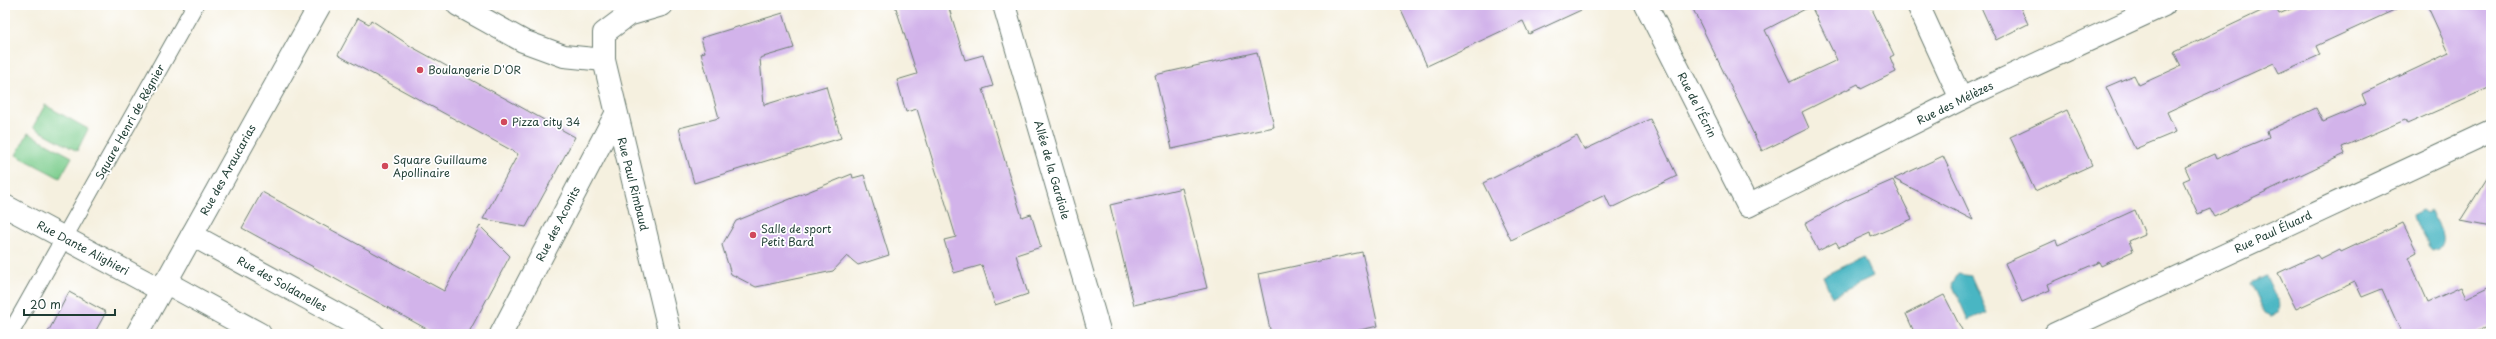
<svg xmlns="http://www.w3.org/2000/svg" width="2496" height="339" font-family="'Playpen Sans',sans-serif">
<rect width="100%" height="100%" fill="#fff"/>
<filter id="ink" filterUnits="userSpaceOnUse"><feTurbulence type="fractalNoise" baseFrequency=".025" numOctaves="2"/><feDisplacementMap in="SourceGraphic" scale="8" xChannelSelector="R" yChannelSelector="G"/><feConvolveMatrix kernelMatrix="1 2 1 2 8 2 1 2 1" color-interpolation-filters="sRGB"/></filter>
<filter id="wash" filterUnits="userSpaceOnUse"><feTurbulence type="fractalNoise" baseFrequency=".012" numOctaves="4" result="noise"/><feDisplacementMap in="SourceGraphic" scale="16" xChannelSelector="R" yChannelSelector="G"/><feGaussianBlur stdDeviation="0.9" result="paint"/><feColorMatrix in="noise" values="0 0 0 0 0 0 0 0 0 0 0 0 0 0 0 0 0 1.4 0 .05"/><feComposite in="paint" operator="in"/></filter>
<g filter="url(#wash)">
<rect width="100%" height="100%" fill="#f5f0df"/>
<g fill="#7ccd8d" stroke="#4e8560">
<path d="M45 105 88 129 77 151 33 127Z"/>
<path d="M28 133 72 157 60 178 16 155Z"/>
</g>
<g fill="#48b6c3" stroke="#347a7c">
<path d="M2422 210 2426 213 2431 211C2436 224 2449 237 2438 249L2432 251C2427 246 2428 242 2425 237 2421 228 2413 225 2412 215Z"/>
<path d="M1863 257 1872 277 1832 297 1823 276Z"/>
<path d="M1958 274 1971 276 1987 312 1968 320 1952 284Z"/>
<path d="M2266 276 2280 306 2278 313 2271 316 2264 313 2251 283Z"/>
</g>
<g id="blocks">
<g fill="#d2b3ea" fill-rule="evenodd">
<path d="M895 5H948L965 60 983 55 993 86 983 89 1022 217 1031 214 1041 247 1016 255 1028 294 995 305 982 265 954 273 944 240 956 237 917 109 906 112 897 80 917 74Z"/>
<path d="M1399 5H1592L1529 34 1523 21 1427 66Z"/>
<path d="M1691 5H1870L1894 55 1890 57 1896 72 1861 89 1858 84 1802 112 1809 128 1762 151ZM1811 6 1837 60 1790 82 1765 30Z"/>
<path d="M1980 5H2019L2028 24 1996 40Z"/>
<path d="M2274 5 2279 14 2300 5H2405L2316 46 2320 55 2279 73 2274 63 2167 112 2176 132 2135 149 2106 87 2134 75 2139 85 2181 66 2174 52Z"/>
<path d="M2427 5H2491V87L2407 124 2405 120 2342 147 2345 154 2214 216 2210 209 2198 214 2183 181 2190 178 2185 167 2214 154 2216 159 2269 137 2267 131 2316 108 2323 122 2366 104 2362 94 2449 53Z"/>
<path d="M783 13 794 48 760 58 764 105 826 86 841 138 694 183 679 128 719 118 701 53 705 52 701 38Z"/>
<path d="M358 18 369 24 371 20 412 47 575 137 526 227 483 219 518 154 338 55Z"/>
<path d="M1257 52 1274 127 1172 149 1155 75Z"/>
<path d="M2067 110 2092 165 2035 191 2010 137Z"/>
<path d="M1650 119 1677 176 1611 208 1605 195 1511 240 1483 183 1577 136 1584 150Z"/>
<path d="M1943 156 1973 220 1894 179Z"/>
<path d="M2491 172V227L2460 221Z"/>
<path d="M852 174 853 178 864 175 889 255 858 265 847 256 833 271 756 287 731 274 722 245 736 221Z"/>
<path d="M1893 180 1912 219 1871 237 1870 233 1839 247 1836 242 1818 251 1805 223 1847 200Z"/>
<path d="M1182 188 1207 288 1134 305 1110 205Z"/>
<path d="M262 192 444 291 480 226 510 256 468 334H436L242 228Z"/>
<path d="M2135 210 2145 234 2129 241 2133 251 2101 266 2099 262 2048 284 2050 290 2022 302 2005 263 2056 240 2058 245Z"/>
<path d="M2403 223 2417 252 2408 257 2428 302 2461 287 2466 298 2491 286V325L2471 334H2402L2382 289 2362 297 2355 282 2296 309 2278 273 2317 255 2320 259 2340 249 2341 252Z"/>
<path d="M1362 252 1378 326 1342 334H1271L1258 274Z"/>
<path d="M69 292 106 312 94 334H47Z"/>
<path d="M1944 295 1964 334H1915L1906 314Z"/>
</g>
</g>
</g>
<g filter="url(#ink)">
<use href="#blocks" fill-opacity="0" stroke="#6a7c70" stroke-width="1"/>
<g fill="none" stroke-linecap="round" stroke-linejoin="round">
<defs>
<path id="lane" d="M10 334 195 5"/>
<g id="street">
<path d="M458 5 523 41 564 56 604 60"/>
<path d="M662 5 628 15 604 33V60L670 334"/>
<path d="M1004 5 1100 334"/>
<path d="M1646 5 1748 206 1961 99 2164 5"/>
<path d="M1918 5 1961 99"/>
<path d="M5 206 161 290"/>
<path d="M192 235 373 334"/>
<path d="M165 282 260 334"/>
<path d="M137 334 320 5"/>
<path d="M501 334 616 114"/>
<path d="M2055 334 2491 131"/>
</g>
</defs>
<use href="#lane" stroke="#6a7c70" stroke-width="18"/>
<use href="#street" stroke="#6a7c70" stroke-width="24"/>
<use href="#lane" stroke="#fff" stroke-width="16"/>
<use href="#street" stroke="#fff" stroke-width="22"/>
</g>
</g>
<g fill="#d1495b" stroke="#fff" stroke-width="1.5">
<circle cx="420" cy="70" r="4"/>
<circle cx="504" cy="122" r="4"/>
<circle cx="385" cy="166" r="4"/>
<circle cx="753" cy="235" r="4"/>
</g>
<g text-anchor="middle" stroke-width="3.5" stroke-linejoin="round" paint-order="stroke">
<g font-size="11" fill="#1f3d34" stroke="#fff" text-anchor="start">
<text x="428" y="74">Boulangerie D'OR</text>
<text x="512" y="126">Pizza city 34</text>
<text x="393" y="164">Square Guillaume<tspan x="393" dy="13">Apollinaire</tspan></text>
<text x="761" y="233">Salle de sport<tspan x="761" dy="13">Petit Bard</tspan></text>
</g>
<g font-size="11" fill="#1f3d34" stroke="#fff">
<text transform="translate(1955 103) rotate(-26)" y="4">Rue des Mélèzes</text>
<text transform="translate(1697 105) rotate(63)" y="4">Rue de l'Écrin</text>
<text transform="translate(130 122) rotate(-61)" y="4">Square Henri de Régnier</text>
<text transform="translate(228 170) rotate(-61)" y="4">Rue des Araucarias</text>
<text transform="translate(1052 170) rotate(74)" y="4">Allée de la Gardiole</text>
<text transform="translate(633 184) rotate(76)" y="4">Rue Paul Rimbaud</text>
<text transform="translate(558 224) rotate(-63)" y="4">Rue des Aconits</text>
<text transform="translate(2273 232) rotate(-25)" y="4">Rue Paul Éluard</text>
<text transform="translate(83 248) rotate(28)" y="4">Rue Dante Alighieri</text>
<text transform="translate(282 284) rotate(29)" y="4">Rue des Soldanelles</text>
</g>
</g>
<rect width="2496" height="339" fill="none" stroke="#fff" stroke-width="20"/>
<path d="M24 309v6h91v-6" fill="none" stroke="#1f3d34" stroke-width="2"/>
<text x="30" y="309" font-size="12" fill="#1f3d34" stroke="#ffffff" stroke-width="3" paint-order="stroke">20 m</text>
</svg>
